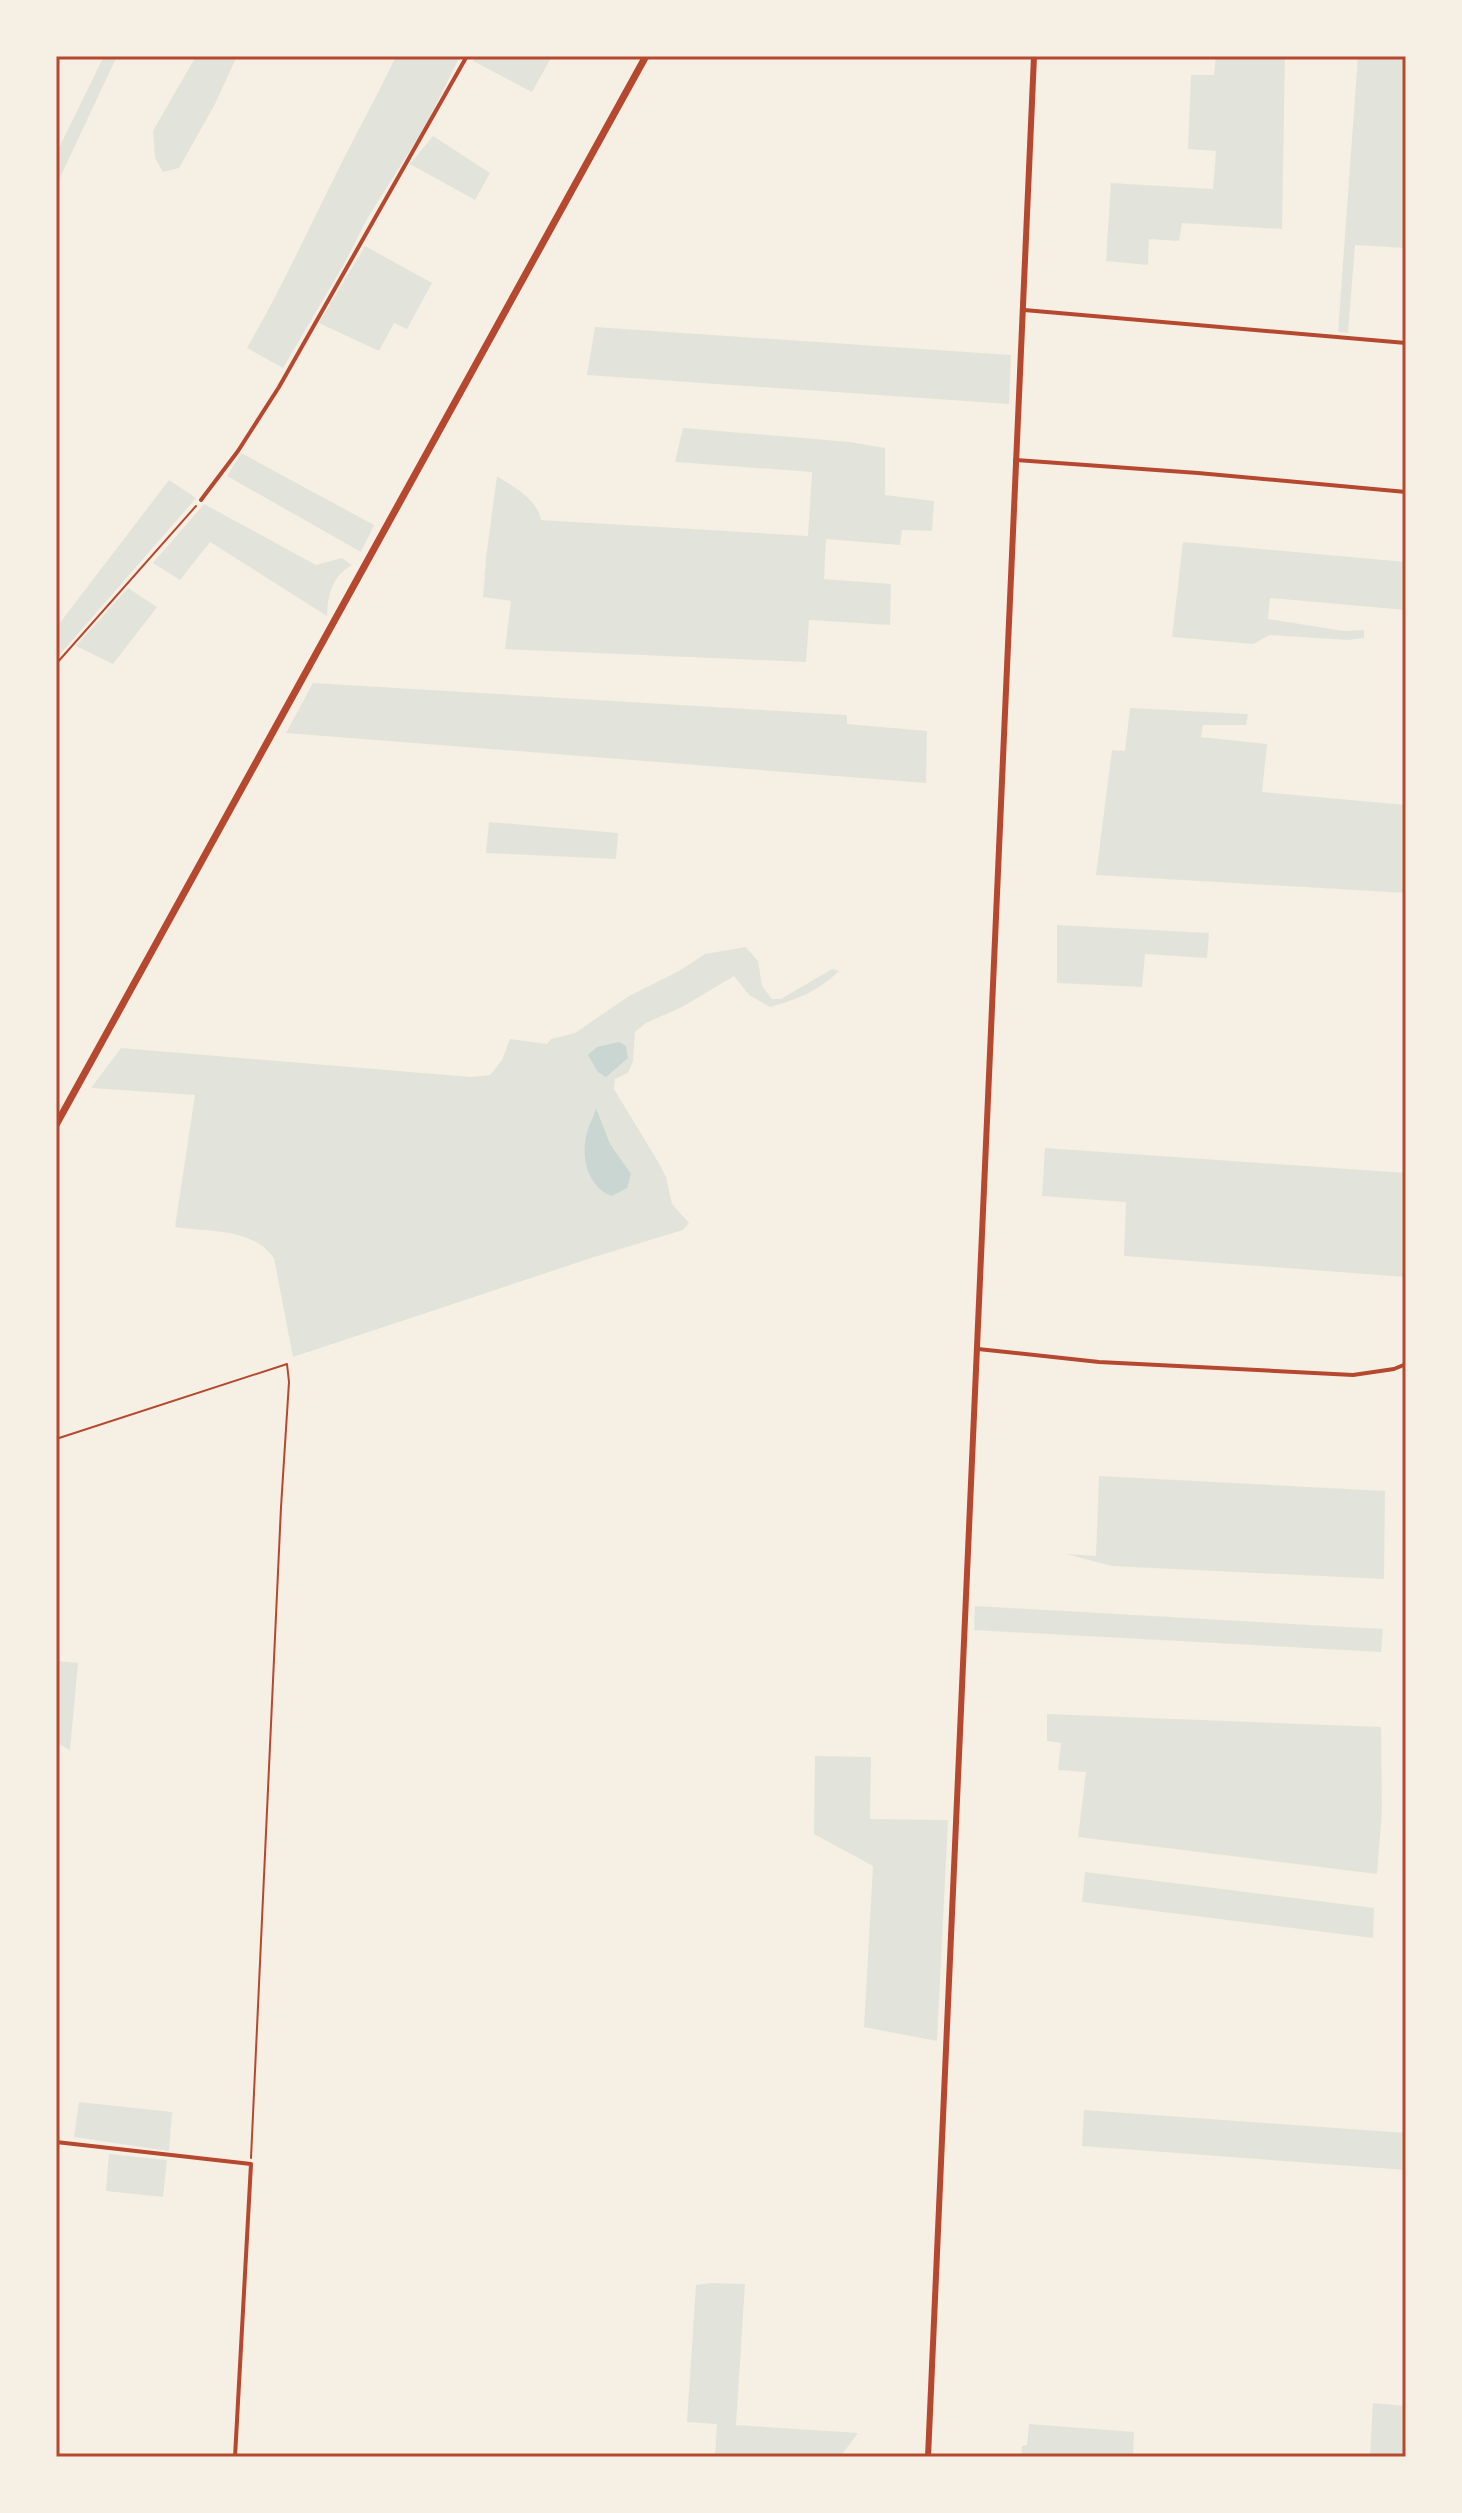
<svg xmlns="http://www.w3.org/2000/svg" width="1462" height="2513" font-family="'Source Sans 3',sans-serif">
<rect width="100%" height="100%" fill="#f6efe4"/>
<g fill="#e2e4dc">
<path d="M104 56H117L56 186V154Z"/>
<path d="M196 56H237L215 104 179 168 163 172 155 158 153 131Z"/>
<path d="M396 56H460L426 125 367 219 344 264 283 368 247 348C281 289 307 232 337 172 356 133 378 95 396 56Z"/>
<path d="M475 56H552L532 92 473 61Z"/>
<path d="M1216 56H1285L1282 229 1182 223 1179 241 1149 239 1148 265 1106 261 1111 183 1213 189 1216 151 1188 149 1191 75H1214Z"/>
<path d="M1358 56H1406V248L1355 245 1348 333 1338 332Z"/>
<path d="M433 136 490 173 475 200 410 164Z"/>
<path d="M365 246 432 283 407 329 394 323 379 351 319 323Z"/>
<path d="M595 327 1011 355 1009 404 587 375Z"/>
<path d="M683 428 850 442 885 448V495L934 501 932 531 902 530 900 545 826 539 824 579 891 584 890 625 809 620 806 662 505 649 511 601 483 597 486 558 497 476C515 488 537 499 541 520L808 536 812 472 675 462Z"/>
<path d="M241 453 374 525 361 552 227 476Z"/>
<path d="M169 480 196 498 56 659V628Z"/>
<path d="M204 504 316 565 342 558 352 565C332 576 328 594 327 616L210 542 180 580 153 563Z"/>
<path d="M1183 542 1406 562V610L1270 598 1268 619 1344 631 1364 630V638L1347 640 1270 635 1253 644 1172 637Z"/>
<path d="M128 588 157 607 113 664 76 646Z"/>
<path d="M313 683 847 715V724L927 731 926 783 286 733Z"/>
<path d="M1130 708 1248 714 1246 725H1203L1201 737 1267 744 1262 792 1406 805V893L1096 875 1112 750 1125 751Z"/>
<path d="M489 822 618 833 616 859 486 853Z"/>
<path d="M1057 925 1209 933 1207 958 1145 954 1142 987 1057 983Z"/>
<path d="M746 947 758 961 762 986 772 999H781L832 969 839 971C819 991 796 1000 770 1007L749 995 734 976 682 1007 646 1023 635 1032 633 1061 628 1073 615 1079 614 1089 660 1165 666 1177 672 1204 689 1223 683 1230 591 1258 293 1357 274 1258C252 1228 210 1232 175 1227L195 1095 91 1088 121 1048 471 1077 490 1075 502 1060 510 1039 547 1044 551 1039 575 1033 629 996 679 971 705 954Z"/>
<path d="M1045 1148 1406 1173V1277L1124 1256 1126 1202 1042 1196Z"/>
<path d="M1099 1476 1385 1491 1384 1579 1112 1566 1066 1554 1096 1556Z"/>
<path d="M975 1606 1383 1629 1381 1652 974 1630Z"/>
<path d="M56 1661 78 1663 70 1750 56 1742Z"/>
<path d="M1047 1714 1381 1727 1382 1810 1377 1874 1078 1837 1086 1772 1058 1770 1061 1743 1047 1741Z"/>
<path d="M815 1756 871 1757 870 1819 948 1820 937 2041 864 2027 873 1866 814 1834Z"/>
<path d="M1085 1872 1374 1908 1373 1938 1082 1902Z"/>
<path d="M79 2102 172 2112 169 2151 74 2137Z"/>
<path d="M1084 2110 1406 2133V2170L1082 2146Z"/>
<path d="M109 2154 167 2160 163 2197 106 2191Z"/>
<path d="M711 2283 745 2284 736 2425 858 2433 840 2457H715L717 2424 687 2422 696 2285Z"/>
<path d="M1373 2403 1406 2406V2457H1370Z"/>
<path d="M1029 2424 1134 2432 1133 2457H1021L1022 2446 1027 2445Z"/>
</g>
<g fill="#c9d6d2">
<path d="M619 1042 626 1046 628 1058 606 1077 598 1072 588 1055 597 1047Z"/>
<path d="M596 1108 610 1144 631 1174 627 1188 612 1196C588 1188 580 1156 587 1133 589 1124 594 1117 596 1108Z"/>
</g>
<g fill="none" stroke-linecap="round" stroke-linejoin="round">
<g stroke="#b5482f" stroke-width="2">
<path d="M56 664 196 506"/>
<path d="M56 1439 287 1364 289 1382 281 1507 251 2158"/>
</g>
<g stroke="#b5482f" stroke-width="4">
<path d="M1024 310 1406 343"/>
<path d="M1015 460 1198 473 1406 492"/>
<path d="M201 500 238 451 279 387 467 56"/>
<path d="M978 1349 1099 1362 1353 1375 1394 1369 1406 1364"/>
<path d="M56 2142 251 2164 235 2457"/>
</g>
<path stroke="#b5482f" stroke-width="6" d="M928 2457 1034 56"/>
<path stroke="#b5482f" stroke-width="7" d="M56 1125 646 56"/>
</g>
<rect width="1462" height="2513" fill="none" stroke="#f6efe4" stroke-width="116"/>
<rect x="58" y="58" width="1346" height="2397" fill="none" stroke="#b5482f" stroke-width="3"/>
</svg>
